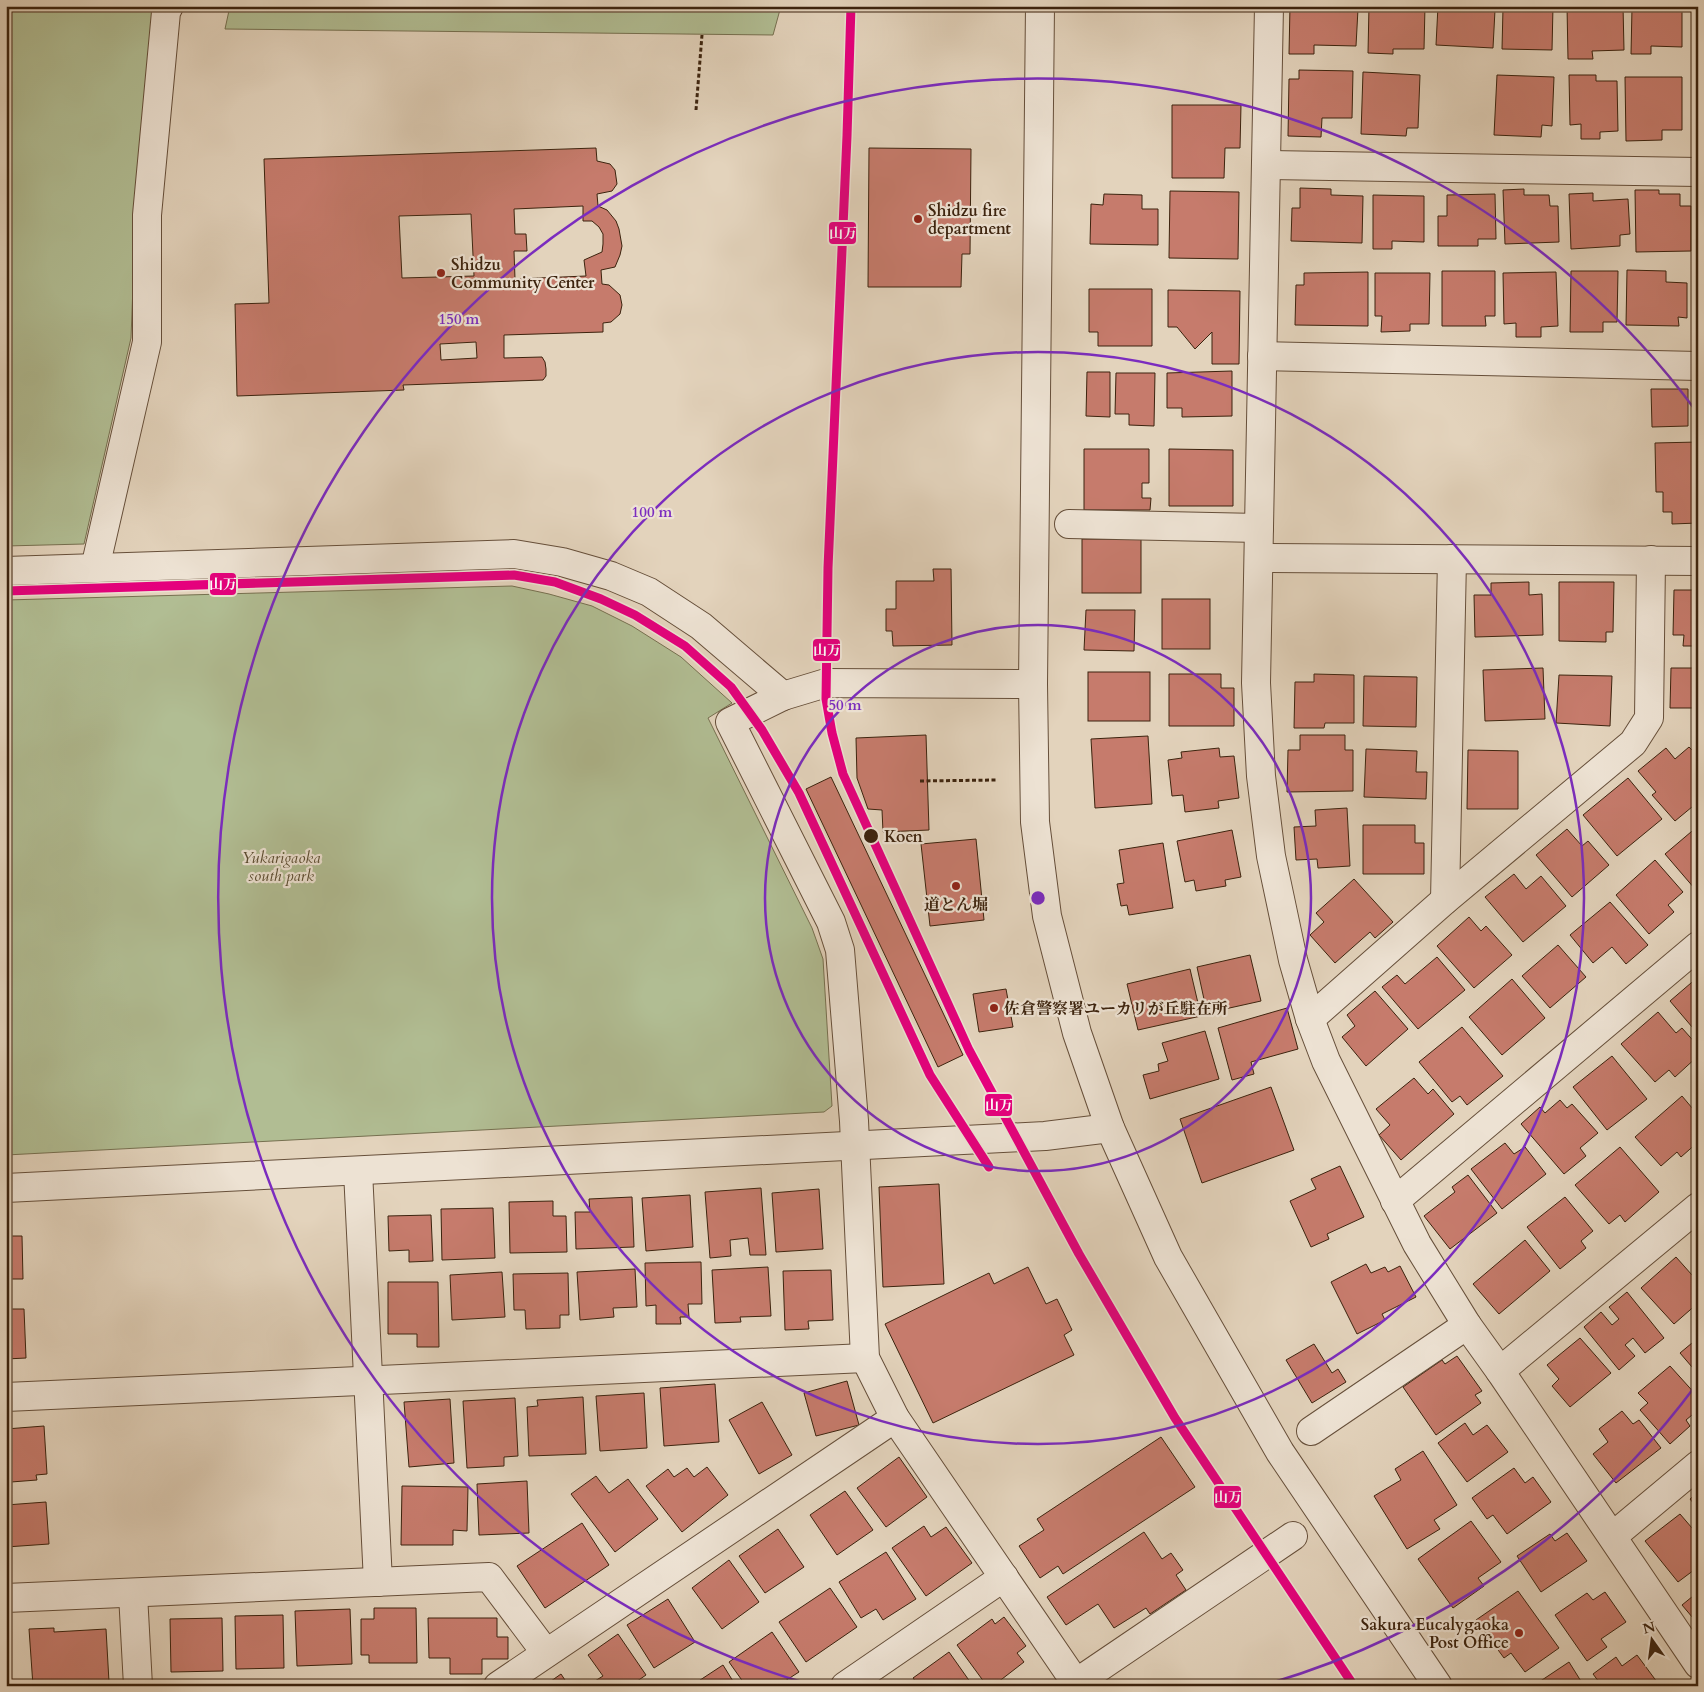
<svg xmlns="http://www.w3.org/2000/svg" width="1704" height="1692" font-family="Cardo,'Noto Serif JP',serif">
<rect width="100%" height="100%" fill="#e3d3bc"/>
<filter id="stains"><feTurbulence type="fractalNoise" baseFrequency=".004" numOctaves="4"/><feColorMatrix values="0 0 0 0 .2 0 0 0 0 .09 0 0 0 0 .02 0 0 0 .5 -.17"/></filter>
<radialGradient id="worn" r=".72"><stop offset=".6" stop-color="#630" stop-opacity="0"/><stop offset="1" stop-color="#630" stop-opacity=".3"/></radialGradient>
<g fill="#b1bd93" stroke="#767050">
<path d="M6 6H157L136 207 131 338 84 544 6 546Z"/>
<path d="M230 6H781L773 35 225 29Z"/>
<path d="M512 586 549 594 592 606 632 626 681 657 732 703 708 718 812 928 823 959 832 1106 824 1112 6 1155V600Z"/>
</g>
<g fill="#c67b6c" stroke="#3c230e" fill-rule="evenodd">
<rect x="1199" y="6" width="30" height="4"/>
<path d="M1290 6H1344V9H1358L1356 46 1314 45V54H1289Z"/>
<path d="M1369 6H1425L1424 49H1393V54L1368 53Z"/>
<path d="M1438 6H1472V9L1495 10 1493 48 1436 45Z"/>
<path d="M1519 6H1553L1552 50 1502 49 1503 8 1519 9Z"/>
<path d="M1567 6H1623L1624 50 1592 51 1593 59H1568Z"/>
<path d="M1640 6H1682V47L1651 46V54H1631L1632 8H1640Z"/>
<path d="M1299 70 1353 71 1352 118H1322L1321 137 1288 136 1289 79H1299Z"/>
<path d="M1363 72 1420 75 1418 128H1407L1406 136 1361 134Z"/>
<path d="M1497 75 1554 77 1552 126 1542 125 1541 137 1494 135Z"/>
<path d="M1569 75H1596V81H1617L1618 131 1600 132V139H1581V124L1570 125Z"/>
<path d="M1625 77H1682V130H1662V140L1626 141Z"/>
<path d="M1172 105H1241L1240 148H1225L1224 178H1172Z"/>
<path d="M596 148 597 161 610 164 615 170 617 184 612 191 597 194 598 206 607 210 616 221 619 229 622 246 620 255 615 267 601 270 602 284 609 285 620 295 622 305 620 314 611 322 603 323V332L504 335V358L542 357 545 362 546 369V376L543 380 403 385 404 390 237 396 235 304 269 303 264 159ZM583 206V221H592L599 227 603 234V244L602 252 584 260 586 276 515 279 514 251H527L526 234H515L514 209ZM471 214 474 276 402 278 399 216ZM476 342 477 358 441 360 440 344Z"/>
<path d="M869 148 971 149 970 254H962L961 287H868Z"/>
<path d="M1300 188 1331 189V195L1363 196 1362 243 1291 241 1292 208H1300Z"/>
<path d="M1524 189V195H1549L1550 206H1558L1559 242 1505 244 1503 190Z"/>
<path d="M1635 190H1659V194H1680V206H1691V251L1636 252Z"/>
<path d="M1170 191 1239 192 1238 259 1169 258Z"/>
<path d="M1593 193V201L1628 199 1630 234 1620 235V246L1571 249 1569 194Z"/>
<path d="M1104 194 1142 195V209H1158V245L1090 244 1091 204 1103 205Z"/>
<path d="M1495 194 1496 239H1478V246H1438V216H1447V195Z"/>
<path d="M1373 195 1424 196V242L1392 241V249H1373Z"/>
<path d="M1627 270 1666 271V282L1687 283V318L1678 317 1679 326 1626 325Z"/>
<path d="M1442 271H1495V316H1485L1486 326H1442Z"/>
<path d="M1571 271H1618L1617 322H1603V332H1570Z"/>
<path d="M1368 272V326L1295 325 1296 285H1304V273Z"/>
<path d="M1556 272 1558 326 1541 327V337H1516V323L1504 324 1503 273Z"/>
<path d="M1375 273H1430L1429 324H1410V331L1381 332 1382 316H1375Z"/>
<path d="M1089 289H1152V346H1098V332H1089Z"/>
<path d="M1168 290 1240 291 1239 364H1212V332L1195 349 1177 327H1168Z"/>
<path d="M1232 371V416L1182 417V408H1167V373Z"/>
<path d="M1087 372H1110V417L1086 416Z"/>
<path d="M1116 373H1155L1154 426 1129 425V414H1115Z"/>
<path d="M1651 389H1688V426L1652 427Z"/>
<path d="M1698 442V523L1672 524V512H1663V492H1656L1655 443Z"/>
<path d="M1084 449H1149V483H1142V498H1151L1150 510H1084Z"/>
<path d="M1169 449 1233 450V506H1169Z"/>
<rect x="1082" y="539" width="59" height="54"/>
<path d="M933 569H951L952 645 893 646 892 631H886V609H896V581H934Z"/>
<path d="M1529 582V595L1542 594 1543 635 1475 637 1474 595H1491V583Z"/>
<path d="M1559 582H1614L1613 632H1606V642L1559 641Z"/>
<path d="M1674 590H1698V646H1683L1684 635H1673Z"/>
<rect x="1162" y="599" width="48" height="50"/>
<path d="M1086 610H1135L1134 651 1084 650Z"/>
<path d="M1543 668 1545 719 1485 721 1483 670Z"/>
<path d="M1671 668H1698V708H1670Z"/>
<rect x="1088" y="672" width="62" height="49"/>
<path d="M1169 674H1221V688H1234V726H1169Z"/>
<path d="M1314 674 1354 675V723H1325L1324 728H1294L1295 682H1314Z"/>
<path d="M1559 675 1612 676 1610 726 1556 723Z"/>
<path d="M1364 676 1417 677 1416 727 1363 726Z"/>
<path d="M926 735 929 830 883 832 882 810 868 809 857 778 856 738Z"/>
<path d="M1300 735H1345V750H1353V791L1287 792 1288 750H1300Z"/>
<path d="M1148 736 1152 804 1095 808 1091 739Z"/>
<path d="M1689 747 1698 756V802L1675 821 1652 795 1656 792 1638 771 1666 748 1675 759Z"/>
<path d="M1219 748 1220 757 1234 756 1239 798 1218 801 1219 808 1185 812 1183 795 1172 796 1168 760 1182 758 1181 752Z"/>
<path d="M1366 749 1417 751 1416 772H1427L1426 799 1364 797Z"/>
<path d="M1468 750 1518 751V809H1467Z"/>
<path d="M831 777 963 1055 938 1067 806 789Z"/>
<path d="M1628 778 1662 819 1617 856 1583 815Z"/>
<path d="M1347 808 1350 866 1318 868 1317 859 1296 860 1294 827 1316 826 1315 810Z"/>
<path d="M1363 825H1415V843H1424V874H1363Z"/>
<path d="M1698 826V886L1695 889 1665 854Z"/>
<path d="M1567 829 1582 846 1588 841 1609 865 1572 897 1536 855Z"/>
<path d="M1232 830 1241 877 1225 880 1226 886 1196 891 1194 880 1185 882 1177 841Z"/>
<path d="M976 839 984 920 930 926 921 844Z"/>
<path d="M1163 843 1173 908 1129 915 1127 905 1121 906 1117 884 1124 883 1119 850Z"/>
<path d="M1655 860 1683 892 1668 905 1674 912 1649 934 1616 895Z"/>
<path d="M1514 874 1526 889 1541 876 1566 906 1523 942 1485 897Z"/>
<path d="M1354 879 1393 922 1375 938 1370 932 1335 963 1310 935 1324 922 1316 913Z"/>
<path d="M1610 902 1648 945 1626 964 1612 947 1593 963 1570 935Z"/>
<path d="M1469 917 1481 931 1486 926 1512 955 1474 988 1437 946Z"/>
<path d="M1558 945 1586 977 1550 1008 1522 976Z"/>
<path d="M1250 955 1261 1001 1207 1013 1197 967Z"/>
<path d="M1437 957 1465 990 1418 1029 1382 987 1397 975 1405 984Z"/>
<path d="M1190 969 1201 1016 1138 1030 1127 984Z"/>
<path d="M1698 977V1034L1670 1001Z"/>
<path d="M1512 979 1545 1018 1502 1055 1469 1017Z"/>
<path d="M1006 989 1013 1027 979 1032 973 994Z"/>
<path d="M1375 991 1408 1029 1366 1066 1342 1037 1355 1026 1347 1015Z"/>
<path d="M1287 1008 1298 1049 1251 1062 1254 1074 1232 1080 1218 1028Z"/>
<path d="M1658 1012 1676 1033 1682 1028 1698 1046V1056L1675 1077 1669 1070 1655 1082 1621 1044Z"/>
<path d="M1462 1027 1503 1076 1467 1105 1460 1096 1452 1102 1419 1062Z"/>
<path d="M1205 1031 1219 1079 1150 1099 1143 1075 1159 1071 1158 1064 1168 1061 1162 1043Z"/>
<path d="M1612 1056 1647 1099 1607 1130 1573 1087Z"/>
<path d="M1414 1078 1428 1094 1433 1089 1454 1114 1401 1160 1379 1135 1390 1125 1376 1109Z"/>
<path d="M1271 1087 1294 1150 1202 1183 1180 1119Z"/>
<path d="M1682 1096 1698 1115V1142L1681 1157 1677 1152 1661 1166 1635 1137Z"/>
<path d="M1560 1100 1567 1108 1572 1104 1598 1133 1580 1148 1586 1156 1564 1174 1521 1124 1540 1107 1545 1113Z"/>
<path d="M1505 1143 1514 1154 1525 1147 1546 1174 1502 1209 1471 1169Z"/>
<path d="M1620 1147 1659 1192 1625 1222 1620 1215 1609 1224 1575 1185Z"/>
<path d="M1340 1166 1364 1217 1327 1234 1329 1239 1311 1247 1290 1201 1316 1189 1311 1179Z"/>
<path d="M1468 1175 1497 1213 1450 1249 1424 1216 1455 1192 1452 1187Z"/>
<path d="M939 1184 944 1284 883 1287 879 1187Z"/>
<path d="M761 1188 766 1255H750L748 1238 730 1240 731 1256 710 1258 705 1192Z"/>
<path d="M819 1189 823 1249 776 1252 772 1193Z"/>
<path d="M690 1195 693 1247 646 1251 642 1198Z"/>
<path d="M632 1197 634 1247 576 1249 575 1212H590L589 1199Z"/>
<path d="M1565 1197 1593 1231 1581 1241 1586 1248 1560 1269 1527 1227Z"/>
<path d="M553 1201V1216H566L567 1252 510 1253 509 1202Z"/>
<path d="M493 1208 495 1258 442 1260 441 1209Z"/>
<path d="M431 1215 433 1261 409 1262V1250L389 1251 388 1216Z"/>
<path d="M6 1236H22L23 1279H6Z"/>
<path d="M1525 1240 1550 1271 1499 1314 1473 1284Z"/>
<path d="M1676 1257 1692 1275 1698 1270V1303L1674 1324 1641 1288Z"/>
<path d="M701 1262 702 1304H688L689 1317H680L681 1324H656V1305L646 1306 645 1263Z"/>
<path d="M1366 1264 1371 1273 1385 1267 1388 1272 1400 1266 1416 1297 1382 1314 1385 1320 1357 1334 1331 1282Z"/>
<path d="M768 1267 771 1316 740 1317 741 1322 715 1323 712 1270Z"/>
<path d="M1028 1267 1046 1304 1057 1299 1072 1330 1064 1335 1074 1355 933 1423 885 1324 989 1273 994 1284Z"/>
<path d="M635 1269 637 1307 613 1308 614 1317 580 1320 577 1272Z"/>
<path d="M831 1270 833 1320 808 1321 809 1329 785 1330 783 1271Z"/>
<path d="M502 1272 505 1317 452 1320 450 1275Z"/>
<path d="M568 1273 569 1315H560V1328L526 1329 525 1310H514L513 1274Z"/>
<path d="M388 1282H438L439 1347H417V1334H388Z"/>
<path d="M1627 1292 1664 1338 1645 1353 1633 1338 1625 1345 1635 1356 1619 1370 1584 1327 1601 1312 1612 1325 1619 1319 1609 1307Z"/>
<path d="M6 1309H24L26 1358 6 1359Z"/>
<path d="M1580 1338 1611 1373 1570 1407 1552 1386 1559 1379 1547 1365Z"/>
<path d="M1698 1338V1374L1680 1353Z"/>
<path d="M1314 1344 1332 1373 1338 1369 1346 1382 1312 1403 1286 1360Z"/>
<path d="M1457 1356 1482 1391 1475 1395 1481 1403 1436 1435 1403 1387 1442 1360 1445 1364Z"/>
<path d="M1670 1366 1698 1397V1410L1686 1420 1690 1426 1670 1444 1640 1410 1648 1403 1638 1393Z"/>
<path d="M847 1381 859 1425 816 1436 804 1393Z"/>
<path d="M715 1384 719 1442 664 1446 660 1388Z"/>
<path d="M644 1393 647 1448 600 1451 596 1396Z"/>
<path d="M583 1397 586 1454 529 1456 527 1407 538 1406 537 1400Z"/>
<path d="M515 1398 518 1456 504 1457V1466L467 1468 463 1401Z"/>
<path d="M450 1399 454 1463 409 1467 404 1402Z"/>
<path d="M762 1402 792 1455 759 1474 729 1420Z"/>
<path d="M1622 1411 1633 1424 1639 1420 1661 1448 1616 1483 1593 1454 1608 1442 1599 1429Z"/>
<path d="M1465 1423 1473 1435 1487 1425 1508 1452 1467 1482 1438 1443Z"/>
<path d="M44 1426 47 1474 36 1475 37 1480 11 1482 10 1468H6V1429Z"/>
<path d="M1161 1437 1195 1487 1063 1574 1058 1566 1040 1578 1019 1546 1044 1530 1037 1519Z"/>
<path d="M1423 1451 1457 1505 1434 1520 1440 1529 1407 1549 1374 1496 1401 1480 1395 1469Z"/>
<path d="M899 1457 927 1497 886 1527 857 1488Z"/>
<path d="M707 1467 728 1495 682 1532 646 1486 668 1469 674 1477 687 1468 694 1477Z"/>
<path d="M1514 1468 1525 1483 1533 1477 1551 1502 1507 1534 1493 1515 1487 1519 1472 1498Z"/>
<path d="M596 1476 609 1493 628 1479 658 1519 615 1552 571 1494Z"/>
<path d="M527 1481 529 1533 479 1535 477 1484Z"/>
<path d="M402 1486 468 1487 467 1531 453 1530V1545H401Z"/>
<path d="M845 1491 873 1530 837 1555 810 1515Z"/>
<path d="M1698 1492V1509L1690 1499Z"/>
<path d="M46 1502 49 1544 6 1547V1505Z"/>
<path d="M1680 1514 1692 1528 1698 1524V1567L1678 1582 1645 1541Z"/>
<path d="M1471 1521 1501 1562 1478 1578 1484 1586 1453 1608 1418 1559Z"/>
<path d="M582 1523 609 1565 545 1608 517 1566Z"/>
<path d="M924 1526 931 1537 946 1527 972 1563 926 1596 892 1548Z"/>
<path d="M778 1529 804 1567 765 1593 739 1556Z"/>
<path d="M1144 1532 1162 1559 1171 1553 1183 1570 1176 1575 1186 1590 1150 1614 1146 1608 1114 1628 1098 1604 1066 1625 1047 1597Z"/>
<path d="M1567 1533 1587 1561 1541 1592 1517 1556 1550 1534 1555 1541Z"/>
<path d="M886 1552 916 1599 883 1620 876 1609 861 1618 839 1582Z"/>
<path d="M729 1560 759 1602 722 1629 692 1588Z"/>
<path d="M830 1588 857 1627 806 1662 779 1622Z"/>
<path d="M1518 1591 1559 1648 1525 1672 1511 1653 1504 1658 1476 1620Z"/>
<path d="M1605 1592 1626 1622 1601 1639 1607 1647 1587 1661 1555 1615 1587 1593 1593 1600Z"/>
<path d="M1698 1592V1624L1682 1605Z"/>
<path d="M668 1599 695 1642 654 1668 627 1625Z"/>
<path d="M374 1608H416L417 1663H369V1655H361V1619H374Z"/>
<path d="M350 1609 352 1664 297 1666 295 1611Z"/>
<path d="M283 1615 284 1668 236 1669 235 1616Z"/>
<path d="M1004 1617 1026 1646 1017 1653 1024 1662 993 1686H987L957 1645 992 1619 995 1624Z"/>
<path d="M222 1618 223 1671 171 1672 170 1619Z"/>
<path d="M428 1618H497V1637H508V1659H482V1674H450V1658H429Z"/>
<path d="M54 1628V1632L106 1629 109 1682 33 1686 29 1629Z"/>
<path d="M772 1632 799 1672 785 1681 788 1686H746L729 1662Z"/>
<path d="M618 1634 646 1675 630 1686H598L595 1681 603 1676 588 1655Z"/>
<path d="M949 1652 973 1686H919L913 1678Z"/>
<path d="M1637 1655 1660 1686H1602L1593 1674 1616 1657 1622 1666Z"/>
<path d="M1569 1662 1584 1686H1533Z"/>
<path d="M723 1665 736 1686H691Z"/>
<path d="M561 1674 569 1686H544Z"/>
</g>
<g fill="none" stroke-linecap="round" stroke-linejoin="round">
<defs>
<g id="minor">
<path d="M1040 6 1033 684 1035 822 1047 916 1077 1033 1110 1128 1168 1257 1280 1452 1438 1686"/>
<path d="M1269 6 1256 683 1261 776 1271 856 1293 960 1310 1019 1326 1061 1417 1244 1467 1325 1500 1371 1698 1664"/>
<path d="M1266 165 1698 172"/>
<path d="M1262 356 1698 366"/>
<path d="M1069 524 1259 528"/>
<path d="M1259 558 1698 561"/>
<path d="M95 568 147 342V215L166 12 169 6"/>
<path d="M6 571 514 554 562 562 611 576 649 592 701 626 783 696"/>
<path d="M1033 684 826 683 783 696 730 722 831 922 840 950 854 1121 865 1358 895 1418 1078 1686"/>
<path d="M1445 900 1452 559"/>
<path d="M1310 1019 1445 900 1633 743 1649 718 1651 560"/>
<path d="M358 1171 378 1582"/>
<path d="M6 1188 1045 1136 1110 1128"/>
<path d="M1395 1201 1698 946"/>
<path d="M1500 1371 1698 1207"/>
<path d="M6 1397 865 1358"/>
<path d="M1311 1431 1467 1325"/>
<path d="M1613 1536 1698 1465"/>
<path d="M133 1594 138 1686"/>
<path d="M6 1598 489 1577 546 1653"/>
<path d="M1076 1683 1293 1536"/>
<path d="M498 1686 895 1418"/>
<path d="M845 1686 1004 1577"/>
</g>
</defs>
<use href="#minor" stroke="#664f3a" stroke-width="30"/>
<g stroke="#3c230e" stroke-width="3" stroke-dasharray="4 2.5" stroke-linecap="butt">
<path d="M696 110 702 35"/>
<path d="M920 781 997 780"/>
</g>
<use href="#minor" stroke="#ede2d3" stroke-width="28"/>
<defs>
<g id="metro-1">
<path d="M851 6 847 136 828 568 826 699 832 733 843 774 969 1050 1079 1254 1175 1418 1354 1686"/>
<path d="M6 591 514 575 555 582 601 599 635 615 685 646 731 687 762 730 799 793 930 1075 989 1167"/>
</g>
</defs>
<use href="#metro-1" stroke="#ede2d3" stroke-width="12"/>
<use href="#metro-1" stroke="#e5007d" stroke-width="9"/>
</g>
<g fill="none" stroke="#7b2cbf" stroke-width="2.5">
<circle cx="1038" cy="898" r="273"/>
<circle cx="1038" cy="898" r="546"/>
<path d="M1696 1385A819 819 0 0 1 1264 1685M812 1685A819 819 0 1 1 1696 411"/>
</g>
<g fill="#8f2418" stroke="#ede2d3" stroke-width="2">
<circle cx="918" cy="219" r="5"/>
<circle cx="441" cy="273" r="5"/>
<circle cx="956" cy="886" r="5"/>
<circle cx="994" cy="1008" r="5"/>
<circle cx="1519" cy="1633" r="5"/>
</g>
<circle fill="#3c230e" stroke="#ede2d3" stroke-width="2" cx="871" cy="836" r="8"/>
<g text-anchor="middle" stroke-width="4.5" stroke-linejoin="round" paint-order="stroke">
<g font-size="16" font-weight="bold" fill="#3c230e" stroke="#ede2d3" text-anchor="start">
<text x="928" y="216">Shidzu fire<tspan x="928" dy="18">department</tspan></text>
<text x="451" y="270">Shidzu<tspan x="451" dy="18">Community Center</tspan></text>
<text x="956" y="910" text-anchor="middle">道とん堀</text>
<text x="1004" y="1014">佐倉警察署ユーカリが丘駐在所</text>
<text x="1509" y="1630" text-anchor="end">Sakura Eucalygaoka<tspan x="1509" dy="18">Post Office</tspan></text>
</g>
<g font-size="16" font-weight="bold" fill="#3c230e" stroke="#ede2d3" text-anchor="start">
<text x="884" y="842">Koen</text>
</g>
<g font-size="16" font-style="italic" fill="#594a2f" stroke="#ede2d3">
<text x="281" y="863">Yukarigaoka<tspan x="281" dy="18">south park</tspan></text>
</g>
</g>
<circle cx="1038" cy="898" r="8" fill="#7b2cbf" stroke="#ede2d3" stroke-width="2.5"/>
<g font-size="15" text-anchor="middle" font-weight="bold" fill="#7b2cbf" stroke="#ede2d3" stroke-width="4.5" stroke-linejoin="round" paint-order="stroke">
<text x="459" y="324">150 m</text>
<text x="652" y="517">100 m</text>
<text x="845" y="710">50 m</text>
</g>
<g stroke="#ede2d3" stroke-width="2">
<rect x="828" y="221" width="29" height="24" rx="5" fill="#e5007d"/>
<rect x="209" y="572" width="28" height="24" rx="5" fill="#e5007d"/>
<rect x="812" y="638" width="29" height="24" rx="5" fill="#e5007d"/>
<rect x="984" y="1093" width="29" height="24" rx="5" fill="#e5007d"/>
<rect x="1213" y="1485" width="29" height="24" rx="5" fill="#e5007d"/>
</g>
<g font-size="14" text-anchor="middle" font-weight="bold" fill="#fff">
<text x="843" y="238">山万</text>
<text x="223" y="589">山万</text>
<text x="827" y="655">山万</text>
<text x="999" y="1110">山万</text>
<text x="1228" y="1502">山万</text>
</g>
<rect width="1704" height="1692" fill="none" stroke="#e3d3bc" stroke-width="25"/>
<rect x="8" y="8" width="1689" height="1677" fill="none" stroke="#3c230e" stroke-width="2.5"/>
<rect x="12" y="12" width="1679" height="1667" fill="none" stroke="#3c230e"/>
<g transform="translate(1652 1640) rotate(346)" stroke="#ede2d3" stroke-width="4" paint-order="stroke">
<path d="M0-4L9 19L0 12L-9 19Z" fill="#3c230e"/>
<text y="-8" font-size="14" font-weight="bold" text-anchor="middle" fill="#3c230e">N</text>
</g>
<rect width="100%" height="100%" filter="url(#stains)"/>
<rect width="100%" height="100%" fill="url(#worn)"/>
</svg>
